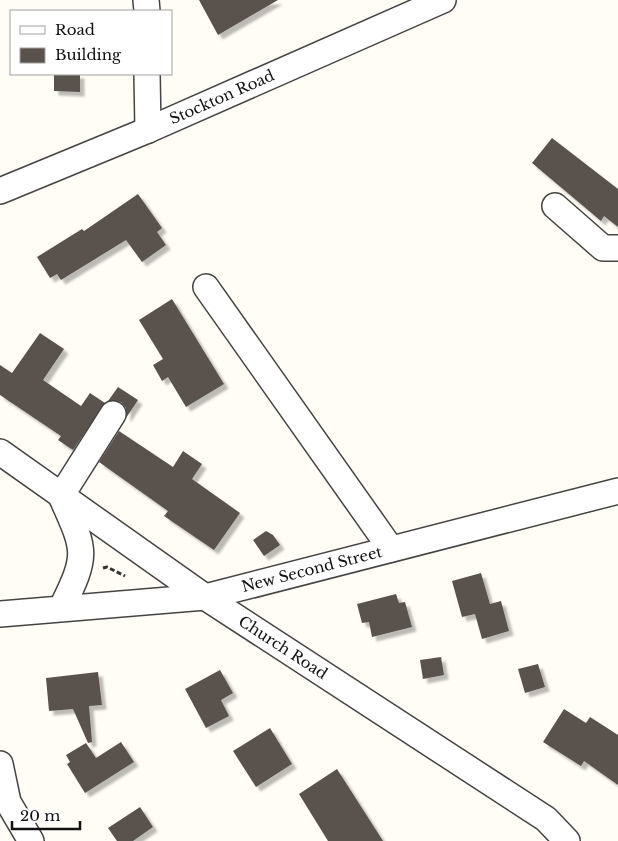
<svg xmlns="http://www.w3.org/2000/svg" width="618" height="841" font-family="'Libre Baskerville',serif">
<defs>
<filter id="shadow"><feDropShadow dx="4.5" dy="4.5" stdDeviation="1" flood-color="#0004"/></filter>
</defs>
<rect width="100%" height="100%" fill="#fffdf5"/>
<g fill="#5a524d" filter="url(#shadow)">
<path d="M199 0H278L218 35Z"/>
<path d="M54 74H80V92L54 91Z"/>
<path d="M552 138 618 189V227L604 216 601 221 532 163Z"/>
<path d="M138 194 162 228 157 232 166 245 142 262 126 240 61 280 57 274 50 278 37 257 82 229 84 231Z"/>
<path d="M172 299 224 384 186 407 168 377 162 381 153 365 163 359 139 320Z"/>
<path d="M40 333 64 349 43 380 81 406 90 393 105 403 73 450 58 440 61 436 0 395V365L12 373Z"/>
<path d="M118 387 138 400 126 418V408L121 402 108 401Z"/>
<path d="M119 431 173 467 183 451 202 464 192 479 240 513 214 550 164 516 168 511 99 462Z"/>
<path d="M266 531 273 535 280 545 264 556 253 540Z"/>
<path d="M481 573 490 604 501 601 509 631 482 639 475 614 462 617 452 581Z"/>
<path d="M396 594 399 603 405 602 412 627 372 637 369 622 362 623 357 604Z"/>
<path d="M441 657 444 675 423 679 420 660Z"/>
<path d="M538 664 545 687 525 693 518 669Z"/>
<path d="M220 670 233 693 221 700 229 716 206 728 185 689Z"/>
<path d="M98 672 102 705 89 706 92 742 88 743 73 709 49 711 46 678Z"/>
<path d="M564 709 586 723 590 717 618 735V785L584 761 581 766 543 742Z"/>
<path d="M270 728 292 764 256 787 233 751Z"/>
<path d="M121 742 134 762 85 793 67 764 70 762 66 755 86 743 96 758Z"/>
<path d="M337 769 383 841H328L299 794Z"/>
<path d="M140 807 153 827 133 841H117L108 828Z"/>
</g>
<g fill="none" stroke-linecap="round" stroke-linejoin="round">
<defs>
<g id="minor">
<path d="M146 0 147 11"/>
<path d="M147 74 148 130"/>
<path id="s1" d="M0 191 148 130 443 0"/>
<path d="M555 206 603 248H618"/>
<path d="M206 287 391 549"/>
<path id="s2" d="M0 452 205 597 546 819 567 841"/>
<path d="M62 607C89 553 85 550 61 496L113 414"/>
<path id="s3" d="M0 614 205 597 618 491"/>
<path d="M0 764 8 802 31 841"/>
</g>
</defs>
<use href="#minor" stroke="#444" stroke-width="28"/>
<path stroke="#333" stroke-width="3" stroke-dasharray="5 2.5" stroke-linecap="butt" d="M103 568 107 567 125 576"/>
<use href="#minor" stroke="#fff" stroke-width="25"/>
</g>
<g text-anchor="middle" stroke-width="5" stroke-linejoin="round" paint-order="stroke">
<g font-size="15" fill="#111" stroke="#fff">
<text dy="5" stroke="none"><textPath href="#s1" startOffset="241">Stockton Road</textPath></text>
<text dy="5" stroke="none"><textPath href="#s3" startOffset="316">New Second Street</textPath></text>
<text dy="5" stroke="none"><textPath href="#s2" startOffset="344">Church Road</textPath></text>
</g>
</g>
<rect x="10" y="10" width="162" height="65" fill="#ffffff" stroke="#a0a0a0"/>
<rect x="20" y="26" width="25" height="8" fill="#ffffff" stroke="#a0a0a0"/>
<text x="55" y="35" font-size="15" fill="#111111">Road</text>
<rect x="20" y="48" width="25" height="15" fill="#5a524d" stroke="#a0a0a0"/>
<text x="55" y="60" font-size="15" fill="#111111">Building</text>
<path d="M12 821v8h68v-8" fill="none" stroke="#111111" stroke-width="2.5"/>
<text x="20" y="821" font-size="15" fill="#111111" stroke="#ffffff" stroke-width="4" paint-order="stroke">20 m</text>
</svg>
